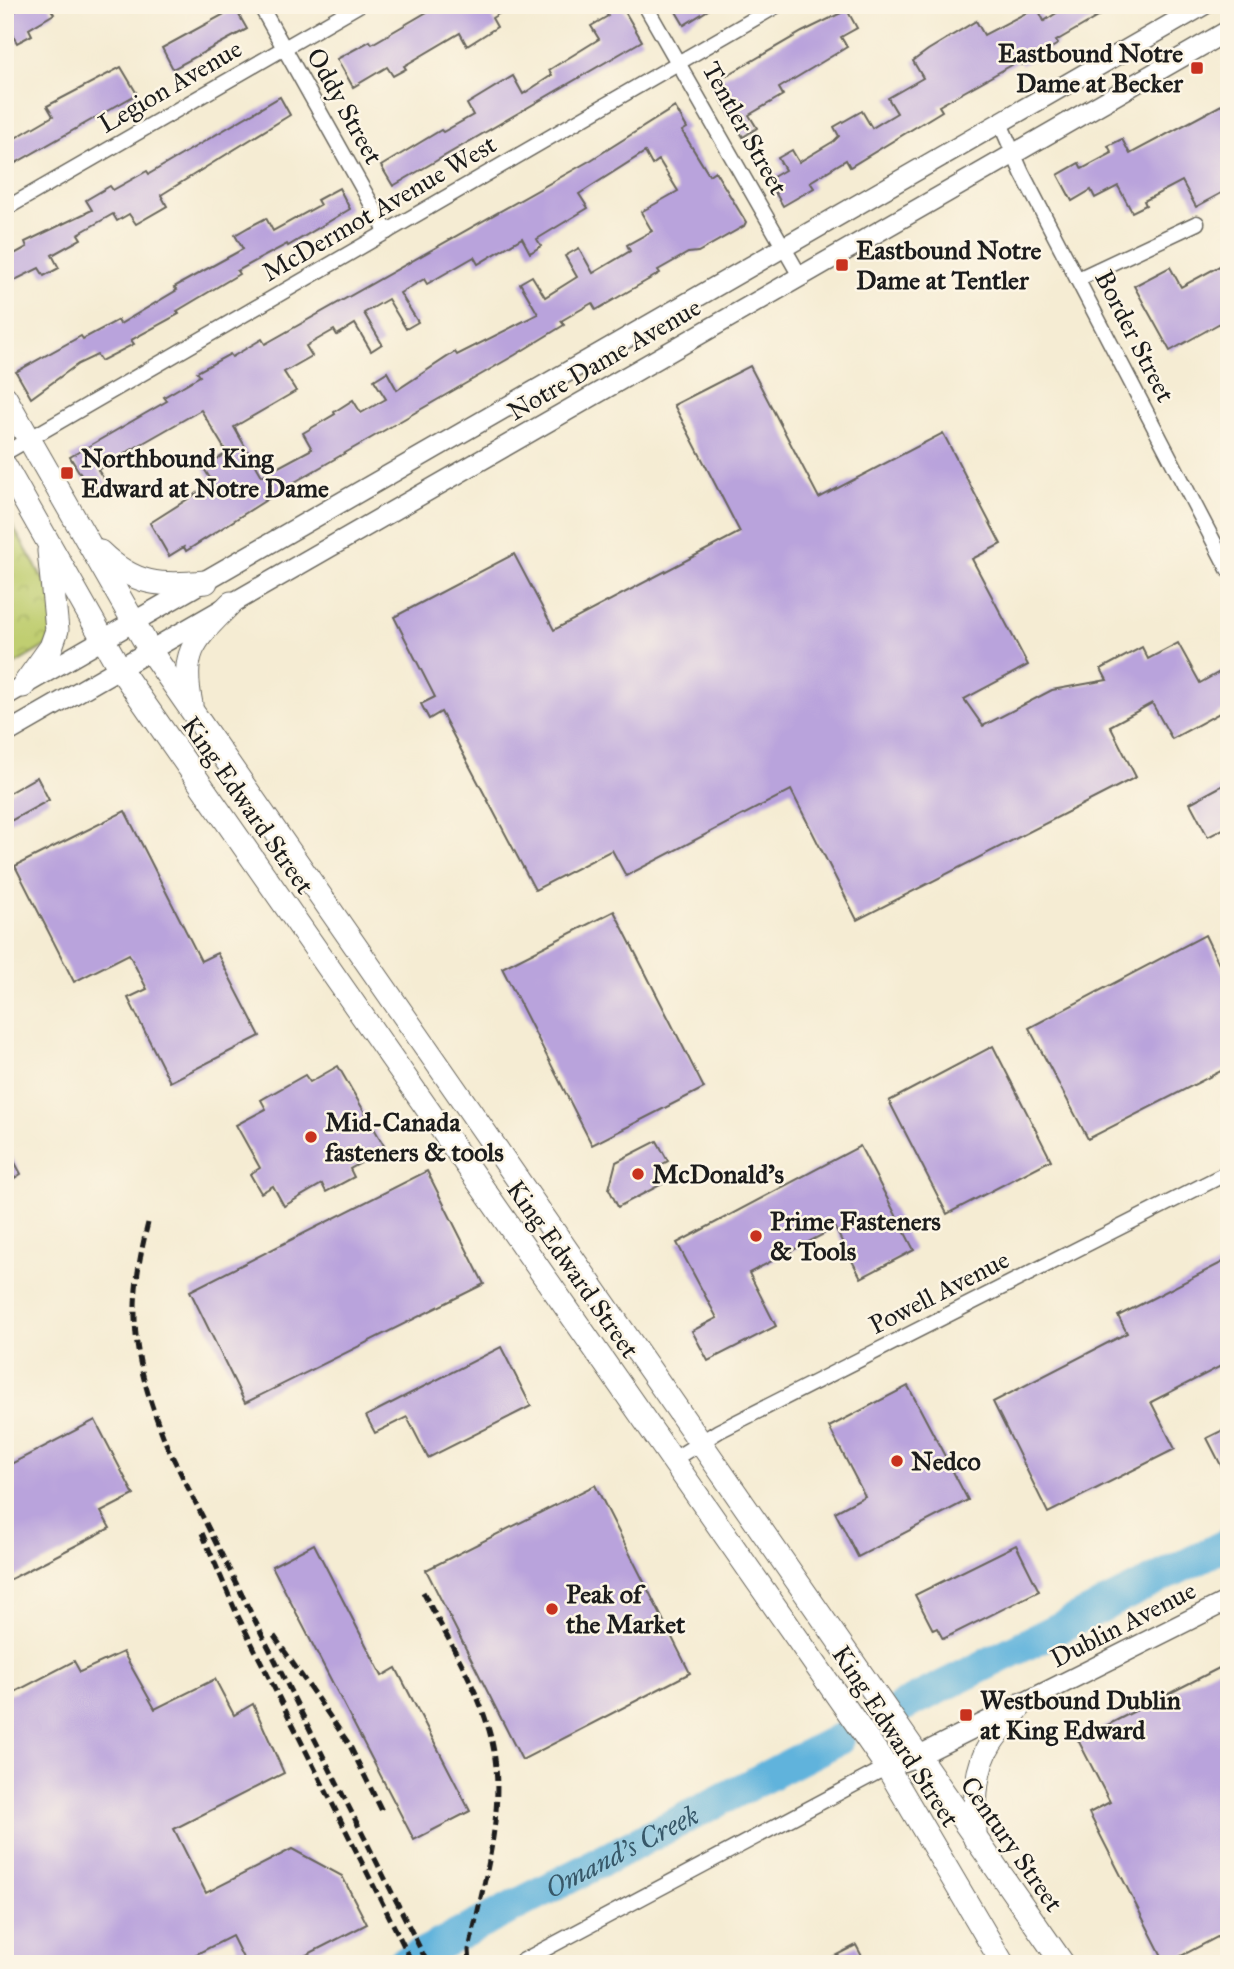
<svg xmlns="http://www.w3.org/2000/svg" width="1234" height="1969" font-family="'IM FELL Great Primer',serif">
<defs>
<pattern id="park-crowns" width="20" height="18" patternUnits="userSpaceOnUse" patternTransform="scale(1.75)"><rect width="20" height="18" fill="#c0ce71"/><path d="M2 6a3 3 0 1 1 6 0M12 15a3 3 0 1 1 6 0" fill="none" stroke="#a4b061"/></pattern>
</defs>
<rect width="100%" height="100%" fill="#fcf5e5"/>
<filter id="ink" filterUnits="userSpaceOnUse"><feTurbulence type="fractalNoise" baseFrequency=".0143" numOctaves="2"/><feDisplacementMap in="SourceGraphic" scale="14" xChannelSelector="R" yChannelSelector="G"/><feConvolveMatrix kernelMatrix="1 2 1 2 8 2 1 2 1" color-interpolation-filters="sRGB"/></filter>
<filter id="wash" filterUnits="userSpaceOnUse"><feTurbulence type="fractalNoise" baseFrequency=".00686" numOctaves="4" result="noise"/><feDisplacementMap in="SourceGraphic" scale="28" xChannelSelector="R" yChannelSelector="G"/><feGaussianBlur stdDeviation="1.57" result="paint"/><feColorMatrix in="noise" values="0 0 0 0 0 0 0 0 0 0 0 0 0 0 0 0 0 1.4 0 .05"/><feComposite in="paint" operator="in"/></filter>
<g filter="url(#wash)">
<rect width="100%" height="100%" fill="#f5ecd3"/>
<path fill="url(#park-crowns)" stroke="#6e7546" stroke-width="2" d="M5 513 65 617 59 638 5 670Z"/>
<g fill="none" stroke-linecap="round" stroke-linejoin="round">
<g stroke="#60b3dc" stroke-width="32">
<path d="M903 1706 1229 1543"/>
<path id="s1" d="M402 1964 839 1739"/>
</g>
</g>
<g id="blocks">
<g fill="#b9a3dc" fill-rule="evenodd">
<path d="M28 5H48L54 14 29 29 32 35 17 43 5 22V16Z"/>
<path d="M439 5H513L492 18 497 27 467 46 460 33 404 66 406 69 393 76 387 67 353 87 337 59 370 41 372 44Z"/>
<path d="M621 5 642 41 393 186 381 166 441 130 443 132 473 115 467 104 513 76 523 94 552 75 549 70 599 39 591 26 608 16 606 13Z"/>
<path d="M672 5H716L684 25Z"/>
<path d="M1069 5H1118L1056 41 1058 44 1022 65 1019 61 939 106 942 111 850 167 846 160 810 182 814 188 783 206 768 180 785 170 778 158 792 150 799 162 834 141 839 136 834 127 862 111 872 128 897 113 888 98 923 78 913 61 928 50 976 21 984 35 1037 7 1044 21Z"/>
<path d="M235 8 247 29 173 69 162 48Z"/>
<path d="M847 10 857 28 841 37 847 47 779 88 783 95 749 115 757 128 743 137 712 84 802 32Z"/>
<path d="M121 67 137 94 5 169V144L53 116 47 106Z"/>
<path d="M280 97 290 115 161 195 167 206 136 224 129 214 117 221 113 214 78 234 81 239 52 255 59 268 44 276 39 268 5 285V259L27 247 25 242 92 210 86 200 110 186 113 190 147 171 149 174Z"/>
<path d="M1229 101V189L1196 207 1182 181 1144 201 1146 205 1132 212 1118 186 1095 198 1091 190 1072 201 1058 175 1079 163 1082 169 1112 153 1108 146 1122 139 1130 154Z"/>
<path d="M675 107 687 128 682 131 709 175 715 171 746 222 744 226 698 252 688 253 658 270 660 273 596 310 592 303 561 321 564 325 515 355 293 483 186 551 184 547 169 556 150 523 213 483 203 467 227 453 201 410 108 463 98 470 107 484 92 493 70 457 167 401 164 397 200 376 197 372 230 354 232 357 262 339 265 344 591 160ZM645 152 652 165 659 160 678 191 641 212 652 231 627 245 630 251 593 273 579 248 565 256 577 277 545 297 532 276 520 283 538 314 457 355 455 352 397 390 387 372 374 380 386 399 361 413 353 400 334 412 335 414 303 433 312 449 262 476 234 427 296 391 284 372 312 356 306 346 334 330 337 335 355 324 371 351 382 344 364 313 388 299 406 329 418 322 400 293 424 279 427 284 474 257 478 264 522 238 530 253 541 246 537 239 588 208 579 194Z"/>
<path d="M339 188 350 209 288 246 287 244 237 271 239 274 177 311 179 314 131 340 134 344 101 361 97 355 78 364 31 398 16 372 81 336 83 339 118 320 120 324 177 290 174 287 243 249 235 235 249 227 266 218 273 231 320 205 317 200Z"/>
<path d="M1229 261V318L1170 351 1134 286 1170 267 1181 287Z"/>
<path d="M750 366 819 498 943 433 1001 544 972 559 1028 665 964 699 983 726 1052 690 1107 680 1101 669 1142 647 1148 659 1178 643 1200 683 1223 670 1229 680V708L1172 739 1152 703 1110 726 1136 777 857 920 791 790 626 876 612 850 535 890 441 712 429 719 421 704 435 697 394 617 514 554 554 630 740 532 674 405Z"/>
<path d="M37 777 49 800 5 824V795Z"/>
<path d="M1229 782V826L1208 837 1190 803Z"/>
<path d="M125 811 201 961 217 953 260 1036 170 1082 128 998 147 989 129 954 74 982 15 866Z"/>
<path d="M614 911 704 1088 592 1145 502 968Z"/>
<path d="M1205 935 1229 985V1067L1088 1139 1029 1028Z"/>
<path d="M993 1046 1051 1160 947 1214 889 1101Z"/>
<path d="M338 1066 386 1149 350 1169 354 1177 326 1192 322 1184 284 1206 273 1186 261 1193 250 1174 260 1168 236 1125 266 1109 261 1100 305 1075 310 1082Z"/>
<path d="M657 1141 668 1161 659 1166 666 1182 618 1207 609 1189 616 1162Z"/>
<path d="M5 1144 21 1174 5 1184Z"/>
<path d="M860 1146 914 1250 861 1278 835 1228 749 1273 776 1326 708 1361 692 1331 717 1318 677 1243Z"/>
<path d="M427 1171 484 1284 245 1403 190 1291Z"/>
<path d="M1229 1259V1362L1151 1402 1175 1449 1048 1513 993 1402 1127 1333 1118 1316Z"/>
<path d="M501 1347 531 1406 428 1458 407 1417 375 1433 366 1416Z"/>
<path d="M908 1386 968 1500 858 1557 835 1512 865 1496 829 1427Z"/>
<path d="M95 1420 134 1495 101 1512 110 1528 5 1582V1467Z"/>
<path d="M1229 1427V1481L1207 1438Z"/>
<path d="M595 1485 690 1673 522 1760 426 1570Z"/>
<path d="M314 1544 382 1676 396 1668 470 1811 414 1840 272 1566Z"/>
<path d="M1016 1545 1039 1591 943 1639 937 1628 933 1630 915 1595Z"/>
<path d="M123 1652 155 1709 215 1679 234 1715 253 1704 284 1773 174 1829 206 1893 292 1849 342 1876 367 1924 289 1964H246L232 1936 177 1964H10L5 1954V1697L74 1661 80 1672Z"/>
<path d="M1229 1663V1931L1166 1964 1089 1813 1110 1802 1078 1740Z"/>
<path d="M856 1945 866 1964H819Z"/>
</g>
</g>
</g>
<g filter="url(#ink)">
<use href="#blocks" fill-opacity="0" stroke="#68655c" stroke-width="2"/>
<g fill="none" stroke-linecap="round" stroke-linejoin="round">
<defs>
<g id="street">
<path d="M260 5 387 232"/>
<path d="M645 5 800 276"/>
<path d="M1171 5 1179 19"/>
<path d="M1000 123 1022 173 1229 571"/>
<path d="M5 209 359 5"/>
<path d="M1078 279 1197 223"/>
<path d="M5 453 778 5"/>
<path d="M674 1459 719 1431 1229 1172"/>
<path d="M517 1964 887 1767"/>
</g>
<g id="secondary">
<path d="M5 696 1204 5"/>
<path d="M5 734 1229 30"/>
<path d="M887 1767 916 1757 1229 1600"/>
</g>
<g id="primary">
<path d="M5 397 151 652 1063 1964"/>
<path d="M5 466 120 669 887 1767 1003 1964"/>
<path d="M100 552C135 586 160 586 206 582"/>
<path d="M23 686 51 647 57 630 49 551"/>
<path d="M191 704C180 650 195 640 231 603"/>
<path d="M975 1839C975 1807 973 1770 991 1743 1000 1729 1012 1717 1022 1704"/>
</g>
</defs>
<use href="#street" stroke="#68655c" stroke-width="17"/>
<use href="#secondary" stroke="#68655c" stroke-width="22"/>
<use href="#primary" stroke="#68655c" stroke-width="25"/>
<use href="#street" stroke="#fff" stroke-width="14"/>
<use href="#secondary" stroke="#fff" stroke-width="19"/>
<use href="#primary" stroke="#fff" stroke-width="23"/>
<g stroke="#1c1c1c" stroke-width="5" stroke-dasharray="10 5" stroke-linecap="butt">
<path d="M148 1223C125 1313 133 1361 167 1446L428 1964"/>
<path d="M202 1533 236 1612 413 1964"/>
<path d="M423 1592C446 1636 474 1680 488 1727 511 1799 484 1879 469 1950L470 1964"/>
<path d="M274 1636 349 1744 382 1811"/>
</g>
</g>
</g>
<g fill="#c8321e" stroke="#fcf5e5" stroke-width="2.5">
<rect x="1190" y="61" width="14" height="14" rx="3.5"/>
<rect x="835" y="258" width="14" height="14" rx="3.5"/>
<rect x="60" y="466" width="14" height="14" rx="3.5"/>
<circle cx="311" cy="1137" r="7"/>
<circle cx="638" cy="1174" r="7"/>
<circle cx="756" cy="1236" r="7"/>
<circle cx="897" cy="1461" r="7"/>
<circle cx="552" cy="1609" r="7"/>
<rect x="959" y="1708" width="14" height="14" rx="3.5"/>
</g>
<g text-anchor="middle" stroke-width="5" stroke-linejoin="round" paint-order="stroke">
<g font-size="26" font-weight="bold" fill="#1c1c1c" stroke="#fcf5e5" text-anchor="start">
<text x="1183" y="62" text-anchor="end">Eastbound Notre<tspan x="1183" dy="30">Dame at Becker</tspan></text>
<text x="856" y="259">Eastbound Notre<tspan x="856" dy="30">Dame at Tentler</tspan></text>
<text x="81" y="467">Northbound King<tspan x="81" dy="30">Edward at Notre Dame</tspan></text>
<text x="325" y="1131">Mid-Canada<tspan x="325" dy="30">fasteners &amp; tools</tspan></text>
<text x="652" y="1183">McDonald's</text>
<text x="770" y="1230">Prime Fasteners<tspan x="770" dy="30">&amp; Tools</tspan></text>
<text x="911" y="1470">Nedco</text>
<text x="566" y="1603">Peak of<tspan x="566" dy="30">the Market</tspan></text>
<text x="980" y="1709">Westbound Dublin<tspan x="980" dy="30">at King Edward</tspan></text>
</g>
<g font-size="26" fill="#1c1c1c" stroke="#fcf5e5">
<text transform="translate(170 86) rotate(-30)" y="9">Legion Avenue</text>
<text transform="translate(345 106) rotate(61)" y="9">Oddy Street</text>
<text transform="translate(745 128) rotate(61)" y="9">Tentler Street</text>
<text transform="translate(379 208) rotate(-30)" y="9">McDermot Avenue West</text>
<text transform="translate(1135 336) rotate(63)" y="9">Border Street</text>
<text transform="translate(604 359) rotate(-30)" y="9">Notre Dame Avenue</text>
<text transform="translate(248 805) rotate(55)" y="9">King Edward Street</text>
<text transform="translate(573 1269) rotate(55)" y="9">King Edward Street</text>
<text transform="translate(939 1292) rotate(-27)" y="9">Powell Avenue</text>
<text transform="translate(1123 1624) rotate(-27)" y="9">Dublin Avenue</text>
<text transform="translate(896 1736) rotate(57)" y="9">King Edward Street</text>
<text transform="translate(1012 1844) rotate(55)" y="9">Century Street</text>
</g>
<g font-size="28" font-style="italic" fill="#375869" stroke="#fcf5e5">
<text dy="10" stroke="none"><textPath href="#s1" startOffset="247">Omand's Creek</textPath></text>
</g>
</g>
<rect width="1234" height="1969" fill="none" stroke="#fcf5e5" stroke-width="28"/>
</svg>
